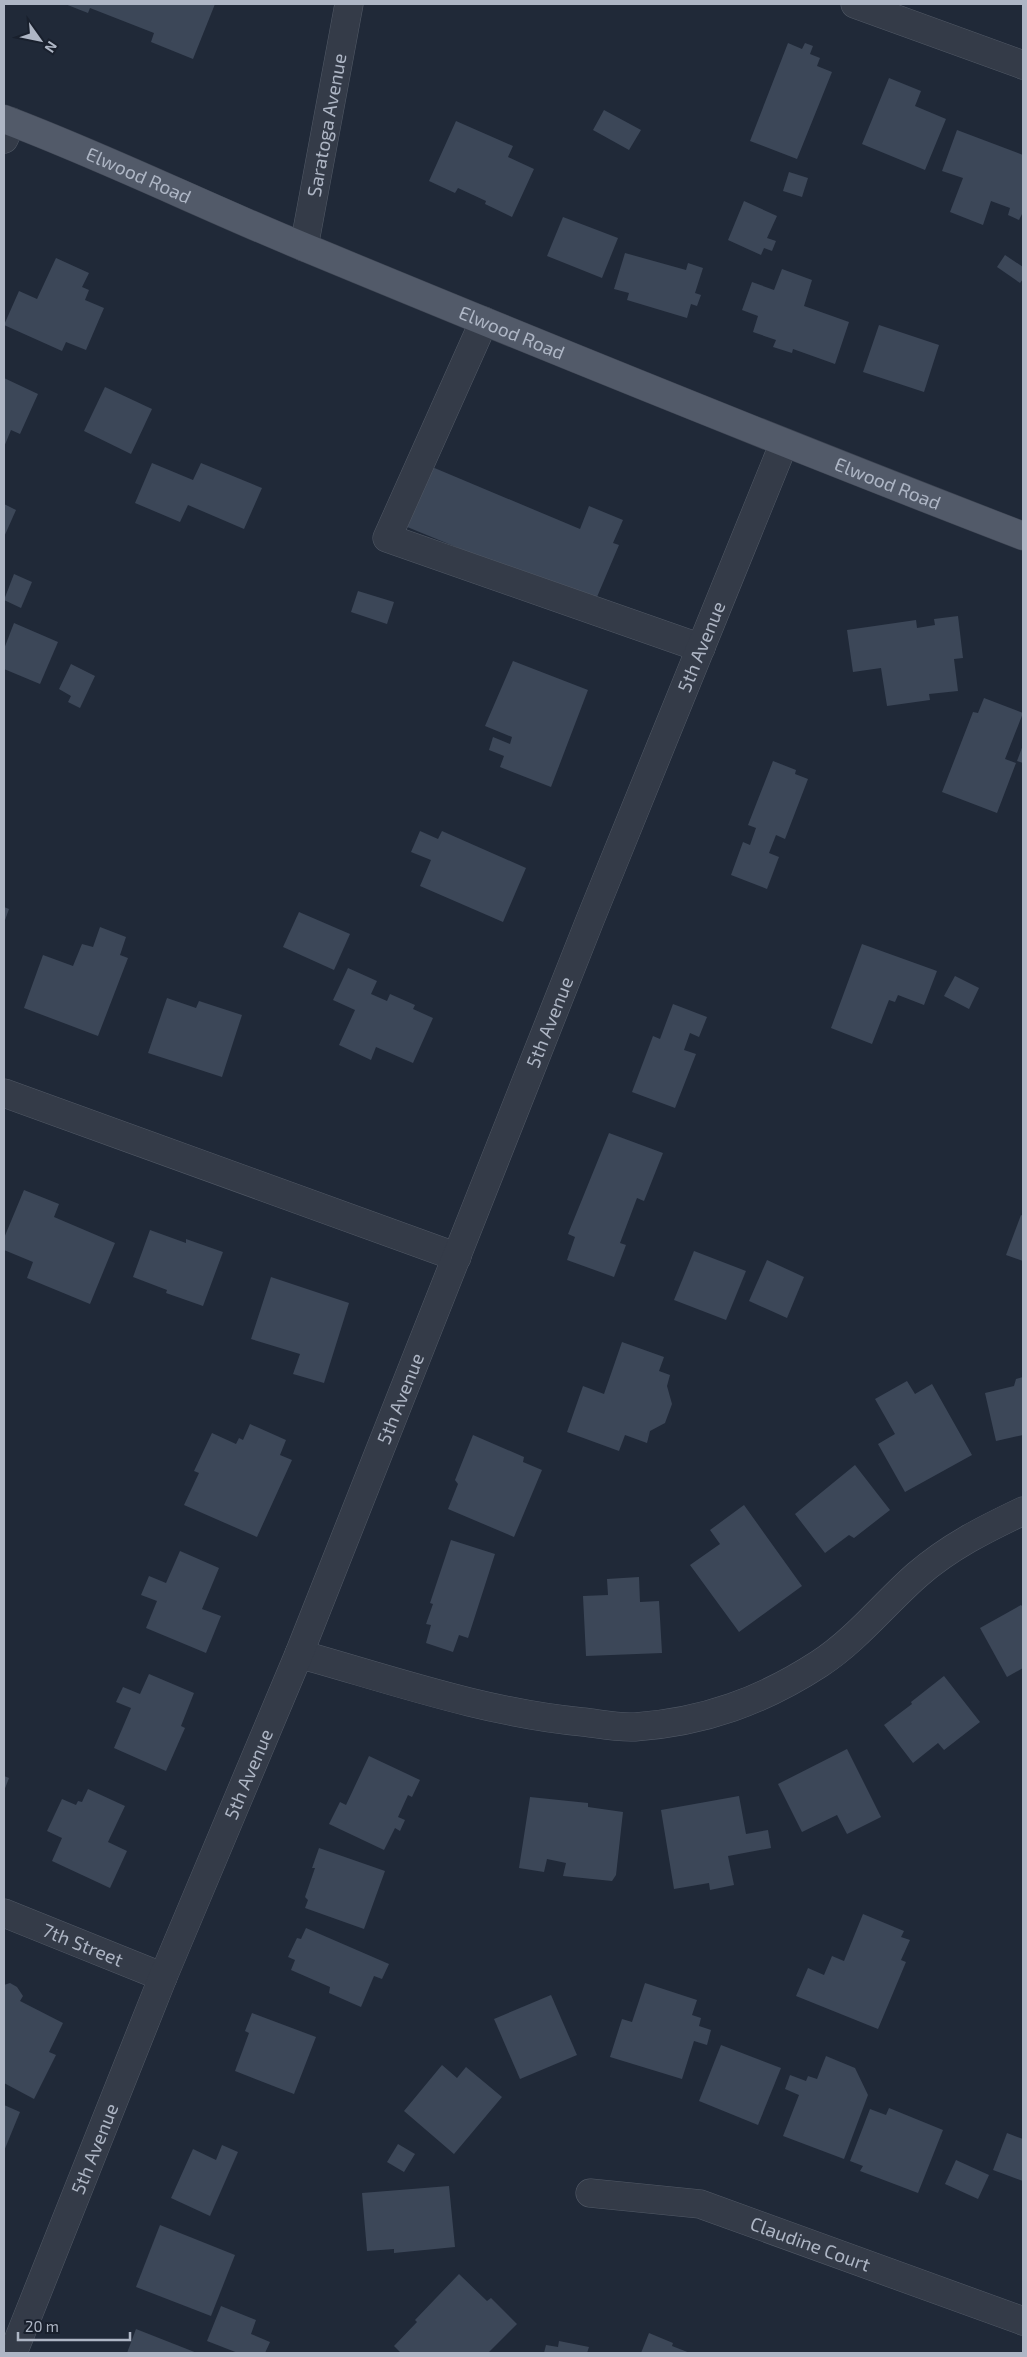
<svg xmlns="http://www.w3.org/2000/svg" width="1027" height="2357" font-family="'Exo 2',sans-serif">
<rect width="100%" height="100%" fill="#202938"/>
<g fill="#3c4758">
<path d="M65 4H215L193 59 151 42 154 33 90 8 88 13Z"/>
<path d="M788 43 802 49 805 43 813 46 810 54 820 58 817 66 832 72 797 159 750 141Z"/>
<path d="M889 78 921 91 915 106 946 119 925 170 862 144Z"/>
<path d="M604 110 641 130 629 150 593 130Z"/>
<path d="M456 121 513 146 508 157 534 169 512 217 485 204 486 201 458 188 455 193 429 181Z"/>
<path d="M957 130 1023 155V212L1019 220 1008 215 1010 208 991 201 983 225 950 212 963 178 942 171Z"/>
<path d="M789 172 808 178 802 197 783 191Z"/>
<path d="M744 201 777 216 767 238 776 241 772 251 764 248 761 255 728 240Z"/>
<path d="M563 217 618 238 602 278 547 256Z"/>
<path d="M625 253 686 270 688 263 703 268 695 293 701 295 697 306 691 304 687 318 627 300 629 293 614 289Z"/>
<path d="M1005 255 1023 267V279L1020 283 997 267Z"/>
<path d="M56 258 89 273 82 287 89 290 85 300 104 308 86 350 66 342 62 351 4 325 19 291 37 299Z"/>
<path d="M782 269 812 280 804 306 849 322 835 364 793 349 792 353 773 347 776 340 753 332 758 316 742 310 752 282 774 290Z"/>
<path d="M879 325 939 345 924 392 863 372Z"/>
<path d="M4 378 38 394 20 434 11 430 4 447Z"/>
<path d="M105 387 152 409 131 454 84 431Z"/>
<path d="M152 463 193 480 201 463 262 488 244 529 188 505 180 522 135 503Z"/>
<path d="M425 464 580 529 589 506 623 520 613 543 619 545 594 604 400 524Z"/>
<path d="M4 504 16 510 4 537Z"/>
<path d="M14 574 32 582 21 608 4 600Z"/>
<path d="M358 591 394 602 387 624 351 612Z"/>
<path d="M958 616 963 658 954 659 958 691 929 694 930 700 887 706 881 668 853 672 847 630 916 620 917 628 935 625 934 619Z"/>
<path d="M14 623 58 642 40 684 4 669V649Z"/>
<path d="M513 661 588 690 551 787 500 767 504 756 489 750 493 737 510 744 512 737 485 726Z"/>
<path d="M71 664 95 676 80 708 68 702 71 696 59 689Z"/>
<path d="M984 698 1023 713 1005 759 1016 763 997 813 942 792 973 712 978 713Z"/>
<path d="M1023 745V763L1017 761Z"/>
<path d="M773 761 796 770 795 774 808 779 785 839 776 835 769 853 779 857 767 889 731 875 743 842 750 845 756 828 748 825Z"/>
<path d="M420 831 438 839 442 831 526 868 503 922 420 886 431 860 411 852Z"/>
<path d="M4 907 9 909 4 923Z"/>
<path d="M299 912 350 934 334 970 283 947Z"/>
<path d="M100 927 126 937 120 955 128 958 98 1036 24 1008 43 955 73 966 82 944 93 947Z"/>
<path d="M862 944 937 971 924 1005 898 995 895 1002 889 1000 872 1044 831 1028Z"/>
<path d="M348 968 377 981 371 994 387 1001 390 994 415 1005 413 1009 433 1018 413 1063 376 1047 371 1060 339 1045 355 1010 333 1000Z"/>
<path d="M955 976 979 988 969 1009 944 996Z"/>
<path d="M167 998 196 1008 199 1001 242 1015 222 1077 148 1053Z"/>
<path d="M673 1004 707 1017 699 1037 690 1033 684 1050 696 1054 675 1108 632 1092 653 1036 660 1039Z"/>
<path d="M609 1133 663 1153 644 1201 637 1198 620 1243 626 1245 614 1277 567 1260 575 1237 568 1234Z"/>
<path d="M24 1190 59 1204 54 1217 115 1243 90 1304 27 1278 33 1262 4 1250V1238Z"/>
<path d="M1021 1215 1023 1216V1261L1006 1255Z"/>
<path d="M150 1230 186 1243V1239L223 1252 203 1306 166 1293 167 1290 133 1277Z"/>
<path d="M694 1251 746 1271 726 1320 674 1300Z"/>
<path d="M767 1260 804 1277 787 1318 749 1301Z"/>
<path d="M271 1277 349 1303 324 1383 293 1374 300 1354 251 1339Z"/>
<path d="M622 1342 664 1357 659 1371 670 1375 667 1386 672 1404 665 1423 650 1431 647 1443 625 1435 619 1451 567 1432 583 1386 604 1394Z"/>
<path d="M1023 1377V1435L996 1441 985 1393 1014 1386 1016 1379Z"/>
<path d="M907 1381 915 1394 932 1384 972 1455 905 1492 878 1444 895 1434 875 1399Z"/>
<path d="M250 1424 286 1440 280 1455 292 1460 257 1537 184 1505 199 1473 194 1471 212 1433 236 1444 239 1438 243 1440Z"/>
<path d="M473 1435 524 1457 523 1462 542 1470 514 1537 448 1509 458 1484 455 1480Z"/>
<path d="M855 1465 890 1510 854 1538 849 1535 825 1553 795 1514Z"/>
<path d="M744 1505 802 1586 739 1632 690 1565 720 1544 710 1530Z"/>
<path d="M451 1540 495 1554 468 1638 459 1635 453 1652 426 1643 431 1625 426 1624 433 1604 430 1603Z"/>
<path d="M180 1551 219 1568 202 1609 221 1616 206 1653 146 1628 157 1601 141 1595 149 1576 166 1583Z"/>
<path d="M639 1577 640 1602 659 1601 662 1653 586 1656 583 1596 608 1595 607 1579Z"/>
<path d="M1021 1605 1023 1607V1668L1007 1677 980 1628Z"/>
<path d="M149 1674 194 1693 181 1726 185 1728 166 1771 114 1748 131 1708 116 1702 123 1687 140 1694Z"/>
<path d="M944 1676 980 1722 944 1750 938 1743 913 1763 884 1725 912 1704 911 1702Z"/>
<path d="M847 1749 881 1817 847 1834 837 1815 802 1832 778 1784Z"/>
<path d="M369 1756 420 1780 412 1797 408 1795 398 1817 405 1820 400 1831 395 1828 384 1850 329 1824 340 1802 346 1805Z"/>
<path d="M4 1776 9 1778 4 1791Z"/>
<path d="M88 1789 125 1806 108 1842 127 1851 110 1888 52 1861 62 1838 47 1831 62 1799 76 1805 78 1801 82 1802Z"/>
<path d="M739 1796 746 1834 768 1830 771 1848 728 1856 734 1885 710 1890 709 1883 674 1889 661 1810Z"/>
<path d="M530 1797 588 1803V1807L623 1812 616 1875 612 1881 563 1876 566 1863 547 1859 544 1872 519 1868Z"/>
<path d="M319 1848 385 1871 364 1929 305 1908 308 1900 305 1897 315 1868H312Z"/>
<path d="M863 1914 904 1931 901 1937 910 1940 901 1960 906 1962 878 2029 796 1996 808 1968 824 1975 832 1956 844 1961Z"/>
<path d="M306 1928 389 1964 382 1979 374 1976 361 2007 329 1993 330 1987 291 1970 295 1960 288 1957 297 1938 301 1939Z"/>
<path d="M10 1983 17 1987 23 1996 20 2001 63 2023 49 2052 56 2055 34 2099 4 2083V1985Z"/>
<path d="M645 1983 697 2000 692 2015 701 2018 699 2026 711 2030 707 2045 694 2041 682 2079 610 2057 622 2019 632 2022Z"/>
<path d="M551 1995 577 2055 520 2079 494 2019Z"/>
<path d="M252 2013 316 2037 294 2094 235 2071 249 2033 245 2031Z"/>
<path d="M721 2045 781 2068 758 2125 699 2101Z"/>
<path d="M826 2056 855 2068 868 2095 844 2159 783 2136 799 2095 785 2089 790 2075 806 2081 808 2076 817 2079Z"/>
<path d="M442 2065 457 2078 466 2067 502 2097 454 2154 404 2111Z"/>
<path d="M4 2105 20 2112 4 2151Z"/>
<path d="M889 2108 943 2130 918 2193 860 2171 863 2166 850 2161 870 2109 886 2115Z"/>
<path d="M1007 2133 1023 2139V2181L993 2170Z"/>
<path d="M398 2144 415 2154 404 2172 387 2162Z"/>
<path d="M222 2145 238 2152 210 2216 171 2198 193 2149 216 2160Z"/>
<path d="M956 2160 989 2175 978 2199 945 2184Z"/>
<path d="M449 2186 455 2247 394 2253V2249L367 2251 362 2193Z"/>
<path d="M160 2225 235 2255 211 2316 136 2287Z"/>
<path d="M459 2274 487 2301 491 2298 517 2324 488 2353H401L394 2346 417 2322 415 2320Z"/>
<path d="M221 2306 256 2320 251 2334 270 2342 265 2353H238L207 2341Z"/>
<path d="M136 2329 197 2353H127Z"/>
<path d="M649 2333 673 2343 672 2346 690 2353H641Z"/>
<path d="M559 2341 589 2347 587 2353H544L546 2345 558 2347Z"/>
</g>
<g fill="none" stroke-linecap="round" stroke-linejoin="round">
<defs>
<g id="minor">
<path d="M855 4 1023 65"/>
<path d="M4 139 12 122"/>
<path id="s1" d="M304 247 349 4"/>
<path d="M484 321 387 538 701 648"/>
<path d="M4 1093 457 1257"/>
<path d="M299 1654C392 1680 486 1713 583 1722 600 1724 618 1728 635 1727 704 1722 762 1701 819 1664 856 1640 884 1604 917 1575 949 1547 985 1529 1023 1511"/>
<path id="s2" d="M4 1913 163 1977"/>
<path id="s3" d="M590 2193 700 2204 1023 2321"/>
<path id="s4" d="M13 2353 163 1977 299 1654 590 920 784 443"/>
</g>
<g id="major">
<path id="s5" d="M4 119C105 157 204 206 304 247 543 346 782 443 1023 536"/>
</g>
</defs>
<use href="#minor" stroke="#515966" stroke-width="29"/>
<use href="#major" stroke="#3d4452" stroke-width="29"/>
<use href="#minor" stroke="#343b48" stroke-width="28"/>
<use href="#major" stroke="#525a69" stroke-width="28"/>
</g>
<g text-anchor="middle" stroke-width="5" stroke-linejoin="round" paint-order="stroke">
<g font-size="19" fill="#aeb6c5" stroke="#19202d">
<text dy="7" stroke="none"><textPath href="#s1" startOffset="124">Saratoga Avenue</textPath></text>
<text dy="7" stroke="none"><textPath href="#s5" startOffset="146">Elwood Road</textPath></text>
<text dy="7" stroke="none"><textPath href="#s5" startOffset="551">Elwood Road</textPath></text>
<text dy="7" stroke="none"><textPath href="#s5" startOffset="956">Elwood Road</textPath></text>
<text dy="7" stroke="none"><textPath href="#s4" startOffset="1840">5th Avenue</textPath></text>
<text dy="7" stroke="none"><textPath href="#s4" startOffset="1435">5th Avenue</textPath></text>
<text dy="7" stroke="none"><textPath href="#s4" startOffset="1030">5th Avenue</textPath></text>
<text dy="7" stroke="none"><textPath href="#s4" startOffset="625">5th Avenue</textPath></text>
<text dy="7" stroke="none"><textPath href="#s2" startOffset="85">7th Street</textPath></text>
<text dy="7" stroke="none"><textPath href="#s4" startOffset="220">5th Avenue</textPath></text>
<text dy="7" stroke="none"><textPath href="#s3" startOffset="228">Claudine Court</textPath></text>
</g>
</g>
<rect width="1027" height="2357" fill="none" stroke="#aeb6c5" stroke-width="10"/>
<g transform="translate(40 40) rotate(123)" stroke="#19202d" stroke-width="4" paint-order="stroke">
<path d="M0-4L9 19L0 12L-9 19Z" fill="#aeb6c5"/>
<text y="-8" font-size="14" font-weight="bold" text-anchor="middle" fill="#aeb6c5">N</text>
</g>
<path d="M18 2332v8h112v-8" fill="none" stroke="#aeb6c5" stroke-width="2.5"/>
<text x="25" y="2332" font-size="15" fill="#aeb6c5" stroke="#19202d" stroke-width="4" paint-order="stroke">20 m</text>
</svg>
